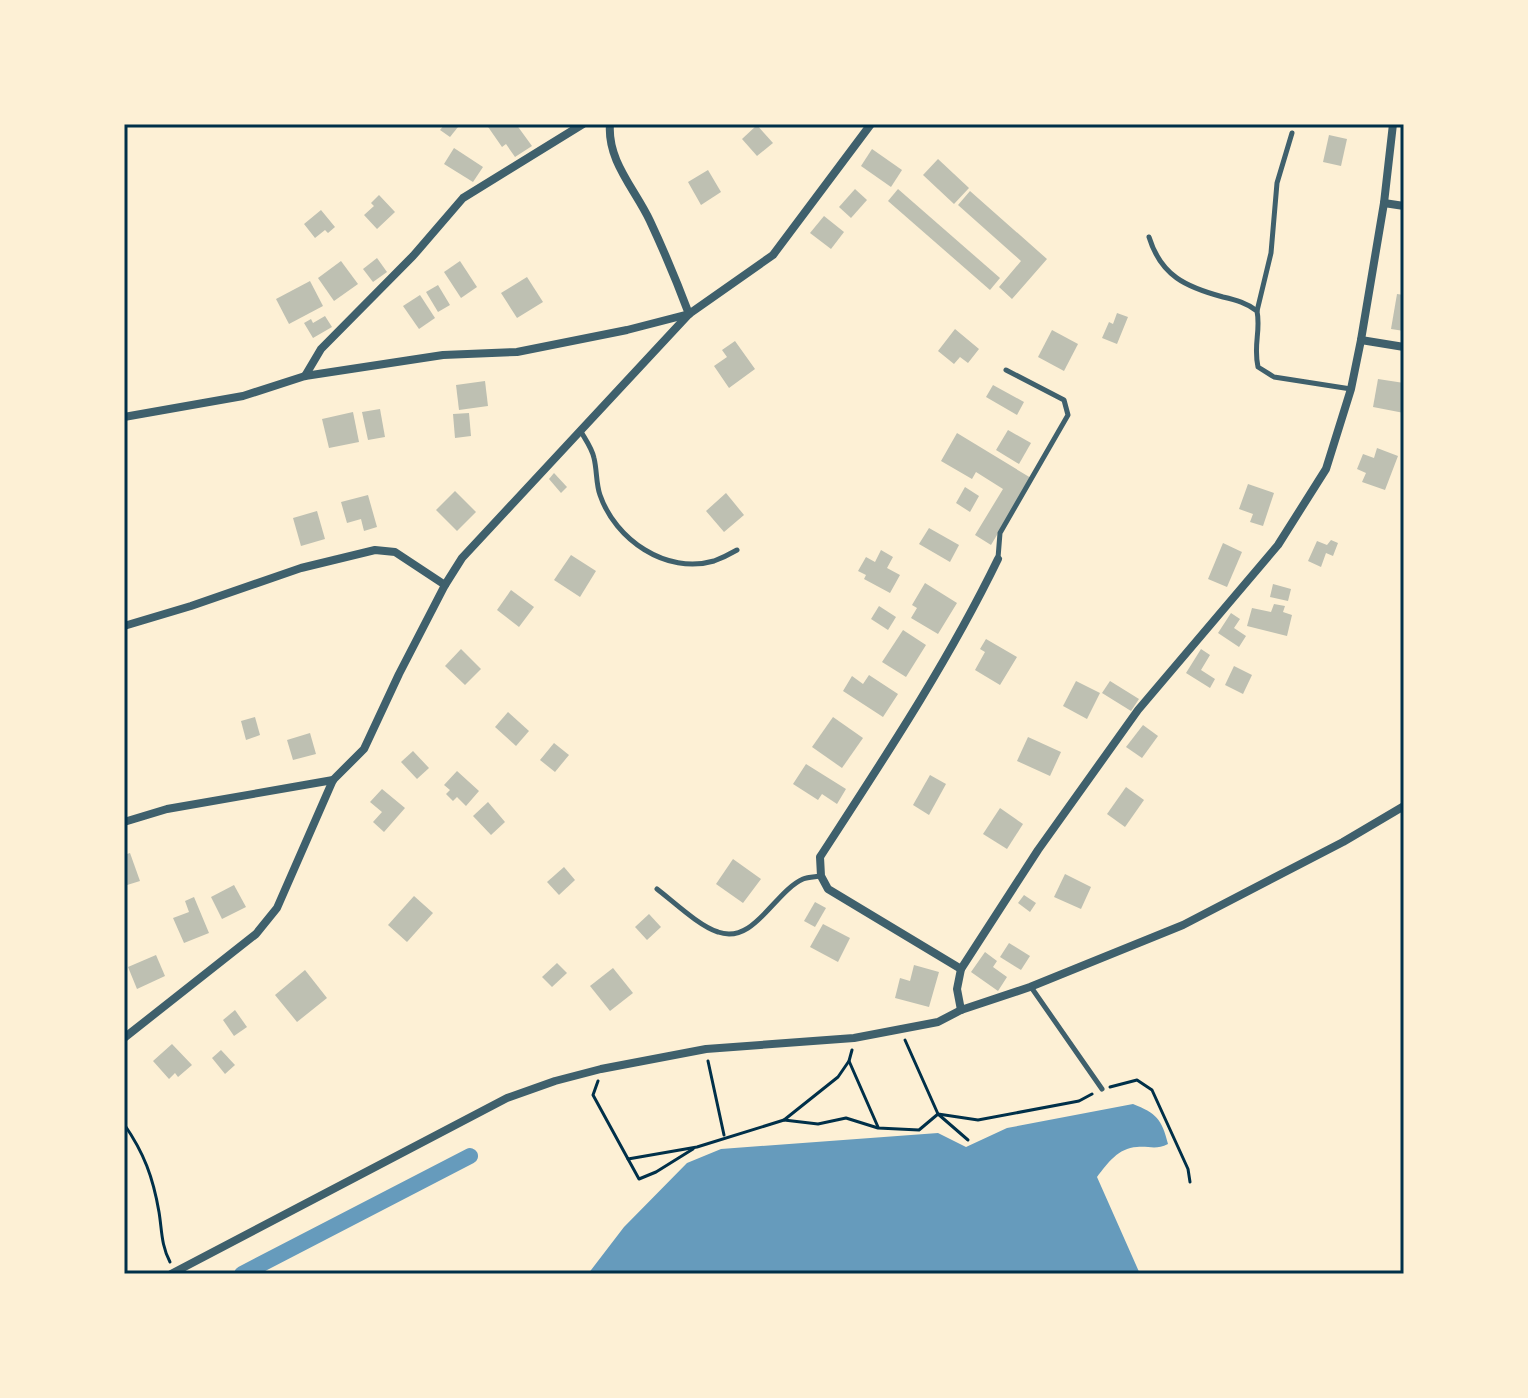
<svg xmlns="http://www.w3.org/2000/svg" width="1528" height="1398" font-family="Barlow,sans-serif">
<rect width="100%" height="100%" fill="#fdf0d5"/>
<path fill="#669bbc" d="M1133 1104C1156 1113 1162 1119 1168 1144 1156 1150 1150 1146 1137 1147 1118 1148 1108 1163 1097 1177L1140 1274H588L624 1227 687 1163 721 1149 938 1133 966 1147 1007 1128Z"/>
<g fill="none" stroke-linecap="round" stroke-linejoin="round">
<path stroke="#669bbc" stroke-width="16" d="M242 1274 470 1156"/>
</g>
<g fill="#bec0b2">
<path d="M445 124H453L458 127 450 137 440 130Z"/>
<path d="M486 124H516L532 146 515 157 506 144 502 147Z"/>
<path d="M757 125 773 143 757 156 742 139Z"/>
<path d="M1329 135 1347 139 1341 166 1323 162Z"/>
<path d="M454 148 483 167 473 182 444 164Z"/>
<path d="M872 149 902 170 891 187 861 166Z"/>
<path d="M938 159 969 188 954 204 923 175Z"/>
<path d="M708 170 721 192 701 205 688 182Z"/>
<path d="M855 189 867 200 851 218 839 207Z"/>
<path d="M898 189 1000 278 990 290 888 201Z"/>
<path d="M970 191 1047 259 1012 299 999 287 1021 261 958 205Z"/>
<path d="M379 195 395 212 377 229 364 215 374 206 371 203Z"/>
<path d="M321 210 335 227 328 233 325 230 315 238 304 224Z"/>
<path d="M824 216 844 232 831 249 810 233Z"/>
<path d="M377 258 387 272 373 282 363 269Z"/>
<path d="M341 261 358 284 334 301 318 278Z"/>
<path d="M460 261 477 287 461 298 444 272Z"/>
<path d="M527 277 543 302 517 318 501 293Z"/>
<path d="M310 281 323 306 289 324 276 299Z"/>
<path d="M438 285 450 305 438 312 426 292Z"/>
<path d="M1397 294 1404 295V331L1391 329Z"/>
<path d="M420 295 435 318 419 329 403 306Z"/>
<path d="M1117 313 1128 317 1117 344 1102 338 1109 322 1113 324Z"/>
<path d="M325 316 332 327 313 338 304 323 311 319 313 323Z"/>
<path d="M955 329 979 349 968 363 960 357 954 364 938 351Z"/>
<path d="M1052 330 1078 344 1064 371 1038 357Z"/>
<path d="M735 341 755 369 729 388 714 366 727 357 722 350Z"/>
<path d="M1378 379 1404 383V413L1373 407Z"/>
<path d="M485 381 488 406 459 410 456 385Z"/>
<path d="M993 385 1024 402 1017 415 986 397Z"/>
<path d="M380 409 385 437 368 440 362 412Z"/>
<path d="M353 412 359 442 329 448 322 419Z"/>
<path d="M469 413 471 436 455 438 453 414Z"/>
<path d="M1008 430 1031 443 1019 464 996 450Z"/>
<path d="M957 433 1031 478 991 545 975 535 1003 489 976 472 972 479 941 461Z"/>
<path d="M1377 448 1398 456 1385 490 1362 482 1366 473 1357 469 1363 454 1374 458Z"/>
<path d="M554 473 567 487 561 493 549 479Z"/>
<path d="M1248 484 1274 493 1263 526 1250 522 1253 514 1239 509Z"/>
<path d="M965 487 979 496 970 512 956 503Z"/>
<path d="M455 491 476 512 457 531 436 510Z"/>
<path d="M726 493 744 515 724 532 706 511Z"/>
<path d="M368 495 377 527 364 531 361 519 347 523 341 502Z"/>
<path d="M317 511 325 539 301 546 293 518Z"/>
<path d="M929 528 959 545 950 562 919 544Z"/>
<path d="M1331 540 1338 543 1333 556 1326 553 1321 567 1308 561 1317 541 1327 545Z"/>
<path d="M1223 543 1242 552 1227 587 1208 579Z"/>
<path d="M881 550 893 557 887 568 900 575 890 593 864 579 866 575 858 571 866 557 875 562Z"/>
<path d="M571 555 596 571 580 597 554 580Z"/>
<path d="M925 583 957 603 938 634 911 618 917 608 912 605Z"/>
<path d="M1273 584 1291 589 1288 601 1270 597Z"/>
<path d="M511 590 534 607 519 627 497 610Z"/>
<path d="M1274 604 1285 606 1283 612 1292 615 1287 636 1247 626 1252 608 1271 612Z"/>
<path d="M879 606 896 617 888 630 871 619Z"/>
<path d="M1231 613 1240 619 1234 628 1246 636 1239 647 1218 633Z"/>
<path d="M903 630 926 645 906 677 882 662Z"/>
<path d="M986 639 1017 657 1000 685 975 670 985 652 980 649Z"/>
<path d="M461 649 481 669 465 685 445 666Z"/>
<path d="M1201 649 1210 655 1201 670 1215 679 1210 688 1186 673Z"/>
<path d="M1234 666 1252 675 1243 694 1225 685Z"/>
<path d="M869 675 898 694 883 717 843 691 852 676 863 684Z"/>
<path d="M1076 681 1100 693 1087 719 1063 706Z"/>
<path d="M1110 681 1139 699 1131 711 1102 693Z"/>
<path d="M508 712 529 731 516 746 495 727Z"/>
<path d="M255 717 260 735 246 740 241 721Z"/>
<path d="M833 717 863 738 842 768 812 747Z"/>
<path d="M1143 725 1158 736 1142 758 1126 747Z"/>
<path d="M310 733 316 754 293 760 287 740Z"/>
<path d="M1028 737 1061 752 1050 776 1017 761Z"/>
<path d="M554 743 569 755 555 772 540 760Z"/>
<path d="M413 751 429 768 417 779 401 762Z"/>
<path d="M806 764 846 789 837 804 822 794 818 800 793 784Z"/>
<path d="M457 771 479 791 466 806 457 797 453 801 446 794 450 790 444 785Z"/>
<path d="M930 775 946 784 929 815 913 805Z"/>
<path d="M1126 787 1144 800 1125 827 1107 814Z"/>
<path d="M382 789 405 808 384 832 373 822 382 812 370 802Z"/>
<path d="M488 802 505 822 491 835 473 816Z"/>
<path d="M1000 808 1023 824 1007 849 983 834Z"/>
<path d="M130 853 140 881 124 886V855Z"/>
<path d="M733 859 761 879 743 903 716 884Z"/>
<path d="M564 867 575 880 559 895 547 882Z"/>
<path d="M1065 874 1091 887 1081 909 1054 897Z"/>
<path d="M234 885 246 907 222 919 211 897Z"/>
<path d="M1024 895 1036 903 1030 912 1018 903Z"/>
<path d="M414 896 433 913 407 942 388 925Z"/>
<path d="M194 897 209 933 184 943 173 918 189 912 185 901Z"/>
<path d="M815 902 826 908 815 927 804 921Z"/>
<path d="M649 914 661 927 647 940 635 927Z"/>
<path d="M823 924 850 938 838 962 810 947Z"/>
<path d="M1009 943 1030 956 1021 970 1000 957Z"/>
<path d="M985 952 997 961 993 967 1007 977 998 991 971 972Z"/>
<path d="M156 955 165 976 137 989 128 967Z"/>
<path d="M557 963 567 973 552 987 542 977Z"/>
<path d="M914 965 939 972 929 1007 895 998 900 978 910 981Z"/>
<path d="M613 968 633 993 610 1011 590 986Z"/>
<path d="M305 970 327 998 297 1022 275 995Z"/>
<path d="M235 1010 247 1027 234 1036 223 1020Z"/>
<path d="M172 1044 192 1065 178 1077 175 1073 169 1079 153 1061Z"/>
<path d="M221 1050 235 1065 225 1074 212 1058Z"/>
</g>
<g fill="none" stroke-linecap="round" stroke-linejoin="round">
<g stroke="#003049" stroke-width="3">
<path d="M905 1040 938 1114 968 1140"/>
<path d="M708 1061 724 1135"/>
<path d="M849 1061 878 1127"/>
<path d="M598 1081 593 1095 628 1159 697 1147 784 1120 838 1077 849 1061 852 1050"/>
<path d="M1110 1087 1137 1080 1152 1090 1188 1169 1190 1182"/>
<path d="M784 1120 818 1124 846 1118 878 1128 919 1130 938 1114 978 1120 1079 1101 1092 1094"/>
<path d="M124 1124C144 1153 153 1177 159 1212 162 1230 161 1245 170 1262"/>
<path d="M628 1159 639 1179 656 1172 693 1149"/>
</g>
<g stroke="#3f606c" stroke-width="5">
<path d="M1149 237C1161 276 1186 287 1223 297 1236 300 1247 303 1257 311 1261 331 1253 345 1258 367L1274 377 1351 389"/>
<path d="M1257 311 1271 253 1277 183 1292 133"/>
<path d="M580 430C585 439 592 448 594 458 597 470 596 484 600 495 615 539 666 575 714 561 722 558 730 554 737 550"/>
<path d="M998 558 1000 533 1068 415 1064 400 1006 370"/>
<path d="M657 889C674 902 699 926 718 932 754 945 774 892 803 879 808 877 815 877 821 876"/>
<path d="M1031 987 1102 1089"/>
</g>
<g stroke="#3f606c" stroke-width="8">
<path d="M1384 203 1404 206"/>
<path d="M1361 340 1404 347"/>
<path d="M305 376 321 349 413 256 463 198 583 124"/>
<path d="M124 417 243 396 305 376 443 355 517 352 627 330 689 314C677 282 664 251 650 221 635 189 607 161 610 124"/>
<path d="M124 626 191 606 301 568 375 550 395 552 445 585"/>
<path d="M124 822 167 809 333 780"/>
<path d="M961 969 828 889 821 876 820 857C883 760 947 664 998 559"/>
<path d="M961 1010 957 989 961 969 1038 850 1138 710 1278 545 1326 469 1351 389 1361 340 1384 203 1393 124"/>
<path d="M124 1038 256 934 277 908 333 780 364 749 399 674 445 585 462 558 689 314 773 255 871 124"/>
<path d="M171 1274 507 1098 555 1081 601 1069 706 1049 854 1038 938 1022 961 1010 1030 987 1183 925 1343 842 1404 806"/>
</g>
</g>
<rect width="1528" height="1398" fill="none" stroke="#fdf0d5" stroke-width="252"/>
<rect x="126" y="126" width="1276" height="1146" fill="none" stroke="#003049" stroke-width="3"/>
</svg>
